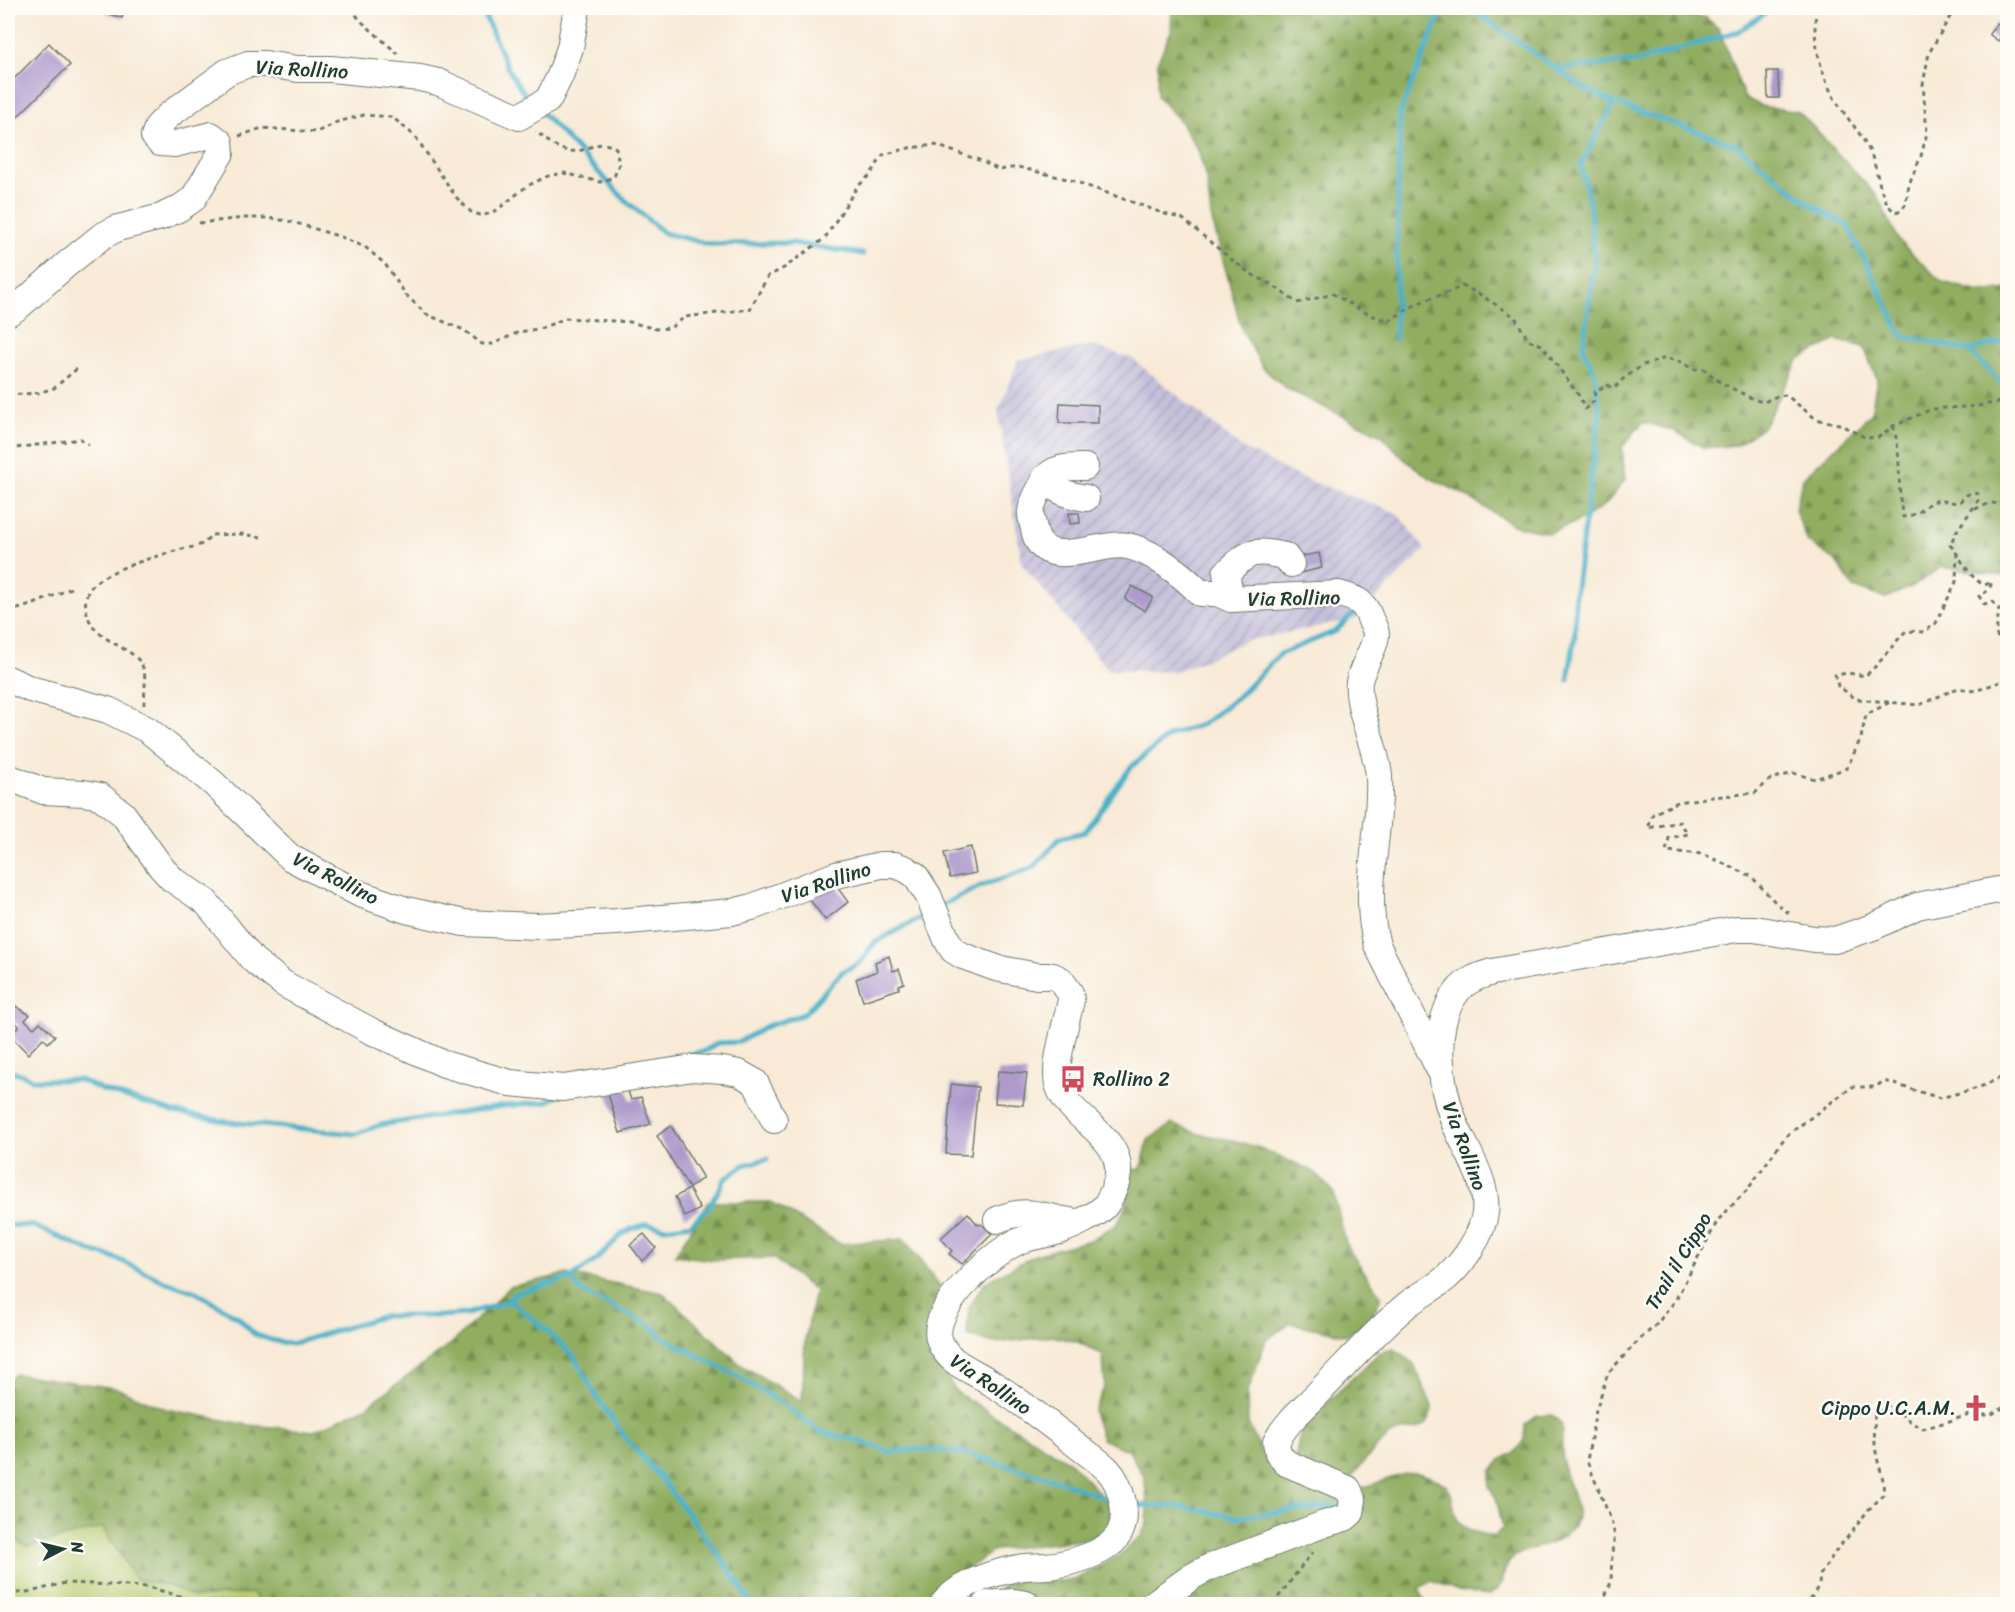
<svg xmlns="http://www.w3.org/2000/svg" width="2015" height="1612" font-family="Sriracha,sans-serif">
<defs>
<pattern id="industrial-furrows" width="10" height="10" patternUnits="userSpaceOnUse" patternTransform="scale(1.5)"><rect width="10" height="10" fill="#c5c0da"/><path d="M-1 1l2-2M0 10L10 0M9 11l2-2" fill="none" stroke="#9f9db2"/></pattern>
<pattern id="forest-firs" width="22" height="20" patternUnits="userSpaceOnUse" patternTransform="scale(1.5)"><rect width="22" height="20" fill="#90ad60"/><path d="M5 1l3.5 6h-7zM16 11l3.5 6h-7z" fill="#758e50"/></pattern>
</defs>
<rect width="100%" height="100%" fill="#fdfcf7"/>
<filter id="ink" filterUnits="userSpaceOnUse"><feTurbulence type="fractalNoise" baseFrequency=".0167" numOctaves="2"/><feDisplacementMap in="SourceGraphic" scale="12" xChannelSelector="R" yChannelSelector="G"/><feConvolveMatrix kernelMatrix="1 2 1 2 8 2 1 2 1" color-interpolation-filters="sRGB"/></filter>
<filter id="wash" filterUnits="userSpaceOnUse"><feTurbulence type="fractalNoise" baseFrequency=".008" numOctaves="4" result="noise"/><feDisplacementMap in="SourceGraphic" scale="24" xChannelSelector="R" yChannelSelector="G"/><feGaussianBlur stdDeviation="1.35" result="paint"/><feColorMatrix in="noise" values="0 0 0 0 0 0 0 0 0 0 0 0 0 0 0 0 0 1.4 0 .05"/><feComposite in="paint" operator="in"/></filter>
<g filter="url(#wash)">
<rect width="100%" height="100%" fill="#f8ead6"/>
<path fill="url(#industrial-furrows)" d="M1091 345 1133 359 1242 448 1302 478 1397 513 1425 549 1356 619 1245 641 1210 658 1174 672 1108 670 1022 564 998 412 1018 360Z"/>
<path fill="#b5c96d" stroke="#6a8350" stroke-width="1.5" d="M102 1527 137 1580 170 1586 194 1597 253 1593 260 1604H8V1536L29 1547Z"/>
<g fill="url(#forest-firs)" stroke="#58754a" stroke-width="1.5">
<path d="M1172 8H1629L1631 10 1705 17 1719 29 1744 97 1761 106 1799 112 1877 196 1899 241 1942 282 1980 292 2007 289V579L2006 576 1942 567 1915 585 1886 598 1854 588 1836 561 1808 542 1795 510 1803 478 1871 414 1877 380 1864 347 1836 340 1799 359 1764 426 1737 445 1704 448 1675 431 1643 422 1622 447 1625 480 1605 505 1577 522 1548 533 1515 526 1460 492 1430 478 1404 459 1382 435 1287 389 1263 368 1242 330 1211 216 1207 182 1198 150 1180 121 1157 96 1158 61 1171 31Z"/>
<path d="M1172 1124 1199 1134 1232 1140 1260 1148 1312 1171 1333 1191 1347 1247 1381 1296 1370 1321 1346 1335 1290 1323 1266 1340 1247 1394 1248 1423 1260 1450 1276 1465H1292C1300 1449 1296 1439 1305 1424L1379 1353 1393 1349C1424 1364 1416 1381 1433 1406 1425 1443 1407 1422 1388 1437 1374 1448 1364 1463 1352 1476L1358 1489C1376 1485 1393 1475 1412 1473 1418 1472 1425 1475 1430 1477 1464 1488 1445 1509 1462 1525 1470 1532 1483 1534 1493 1537L1503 1528 1496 1498 1489 1486 1492 1470 1502 1459 1515 1452 1524 1440 1525 1425 1537 1416 1552 1415 1562 1424C1562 1440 1561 1455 1564 1470 1570 1496 1593 1519 1559 1539 1545 1548 1521 1548 1510 1561 1503 1569 1504 1579 1499 1587 1497 1590 1492 1593 1489 1595L1459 1591 1432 1581 1419 1588 1425 1602 1429 1604H988L996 1592 1007 1583 1021 1579 1064 1581 1078 1578 1117 1557 1140 1537 1147 1524 1148 1509 1144 1476 1129 1451 1102 1439 1093 1412 1105 1386 1103 1355 1078 1342 1052 1336 995 1343 967 1336 969 1307 984 1283 1035 1255 1090 1240 1116 1225 1126 1207 1128 1170 1141 1169 1148 1140Z"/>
<path d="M708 1202H771L840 1244 904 1239 940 1286 926 1339 956 1392 1071 1463 1110 1504 1109 1529 1088 1539 995 1550 925 1599 924 1604H260L253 1593 194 1597 170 1586 137 1580 102 1527 29 1547 8 1536V1382L15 1374 116 1388 166 1409 249 1425 314 1431 366 1407 451 1344 510 1287 567 1274 663 1293 741 1365 802 1401 805 1340 815 1291 773 1258 713 1260 675 1255Z"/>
</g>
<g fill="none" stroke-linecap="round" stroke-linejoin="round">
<g stroke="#49b1c8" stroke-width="5">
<path d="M481 8C497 39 506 76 531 101"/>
<path d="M1470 8 1582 87 1614 103 1736 145 1810 204 1848 226 1902 336 1968 350 1997 378 2008 393"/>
<path d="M1556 69 1640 61 1739 31 1772 8"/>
<path d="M541 112 626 201 664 233 709 244 793 243 863 254"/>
<path d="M1395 340 1400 113 1443 8"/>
<path d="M1968 350 2008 341"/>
<path d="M1568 680 1575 635V594L1600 413 1595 373 1583 349 1595 261 1589 201 1581 165 1614 103"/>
<path d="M940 906 983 885 1034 867 1060 838 1085 832 1131 767 1170 735 1203 724 1241 694 1280 654 1336 631 1354 613"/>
<path d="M630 1066 705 1051 717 1043 739 1042 767 1026 804 1014 842 972 861 962 874 943 929 913"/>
<path d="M8 1069 35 1080H80L102 1090 174 1112 229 1122 356 1134 380 1125 503 1106 546 1102 556 1097"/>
<path d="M8 1225 34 1226 90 1251 115 1258 166 1282 196 1292 239 1318 254 1334 271 1340 291 1344 384 1316H439L466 1314 507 1302 514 1294 570 1278 595 1261 621 1235 631 1229 647 1224 665 1228 691 1224 709 1207 725 1179 744 1165 767 1159"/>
<path d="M570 1278 582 1292 652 1326 660 1336 736 1375 781 1403 821 1432 859 1441 890 1452 915 1449 960 1452 1053 1479 1115 1501"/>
<path d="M509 1300 544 1328 575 1358 595 1394 626 1439 659 1476 722 1559 752 1604"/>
<path d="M1130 1505 1182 1507 1236 1517 1342 1505"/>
</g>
</g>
<g id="blocks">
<g fill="#ae9acc">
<path d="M106 8H125L122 18 104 12Z"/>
<path d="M1997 23 2006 30 1998 41 1989 34Z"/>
<path d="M49 43 70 65 15 119 8 111V85Z"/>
<path d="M1767 71H1778L1779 98H1768Z"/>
<path d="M1060 403 1098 405V423H1059Z"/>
<path d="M1069 513H1079L1080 523 1070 524Z"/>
<path d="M1319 553 1322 568 1300 573 1297 557Z"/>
<path d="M1132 586 1153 597 1145 611 1125 599Z"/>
<path d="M971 847 976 873 950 878 944 853Z"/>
<path d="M834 883 848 902 825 920 810 900Z"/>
<path d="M889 956 893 971 899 969 904 983 899 985V989L863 1001 856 979 877 971 875 962Z"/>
<path d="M9 1002 30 1015 25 1020 34 1028 40 1022 55 1036 48 1043 43 1038 28 1054 10 1035 19 1026 8 1016Z"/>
<path d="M998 1071 1027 1073 1023 1105 995 1103Z"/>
<path d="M951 1084 978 1087 971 1155 946 1154Z"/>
<path d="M627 1088 631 1100 641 1097 651 1124 620 1133 608 1094Z"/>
<path d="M671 1126 703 1178 689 1188 657 1136Z"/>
<path d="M689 1189 700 1209 685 1217 675 1197Z"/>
<path d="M968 1213 978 1225 981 1224 992 1234 962 1264 949 1254 952 1251 941 1238Z"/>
<path d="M644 1234 656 1248 642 1261 630 1245Z"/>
</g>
</g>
</g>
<g filter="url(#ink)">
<use href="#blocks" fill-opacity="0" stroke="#6b7a6d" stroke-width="1.5"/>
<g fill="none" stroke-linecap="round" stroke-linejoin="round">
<defs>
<g id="minor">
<path d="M8 313 18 307 67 264 102 236 118 228 161 217 180 208 193 199 221 153 220 142 211 135 175 144 160 143 154 136 158 126 169 115 227 72 248 64H265L298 69H331L420 78 438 82 519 117 548 100 560 76 570 48 577 8"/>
<path d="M1085 467C1071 467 1052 466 1044 481 1040 489 1032 502 1031 511 1030 516 1033 524 1034 529 1042 575 1101 540 1127 546 1151 550 1184 576 1200 593H1217L1231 599 1339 594C1358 599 1365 602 1371 621 1373 625 1376 630 1376 634 1376 647 1361 668 1359 682 1356 707 1377 749 1379 776 1382 832 1361 890 1377 945L1439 1069"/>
<path d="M1045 478C1056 492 1069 495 1086 498"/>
<path d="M1231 599 1226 573C1250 551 1252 549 1285 556L1291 564"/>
<path d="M8 679 30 689 108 710 148 730 213 783 291 858 360 894 406 910 464 923 536 926 616 922 732 912 752 907 836 875 881 865H895L906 869 915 875 928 895 947 940 953 950 963 956 996 968 1037 976H1053L1061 980 1070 993 1071 1000C1067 1021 1053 1065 1058 1084 1068 1121 1127 1135 1117 1180 1114 1190 1111 1198 1105 1206 1098 1215 1067 1229 1056 1232 1042 1236 1028 1236 1015 1243 989 1256 927 1311 940 1342 949 1364 972 1370 990 1382 1020 1401 1047 1422 1074 1443 1085 1452 1098 1460 1108 1470 1121 1484 1129 1514 1120 1532 1110 1554 1068 1564 1046 1566 1036 1567 1027 1566 1018 1568 992 1573 959 1583 943 1604"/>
<path d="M8 777 43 791 84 793 100 796 123 814 161 867 172 879 206 902 253 960 284 984 371 1031 444 1064 510 1083 563 1088 693 1068 723 1070 739 1073 755 1082 774 1120"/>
<path d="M997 1220C1029 1205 1045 1219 1078 1222"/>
<path d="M986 1604 1014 1602 1026 1604"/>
<path d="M1153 1604 1193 1576 1210 1567 1324 1524 1345 1518 1351 1513 1353 1500 1348 1489 1286 1463 1278 1453 1276 1442C1287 1420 1308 1405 1324 1387 1351 1359 1378 1329 1408 1304 1420 1295 1434 1288 1446 1278 1463 1263 1482 1236 1485 1213 1489 1181 1464 1148 1453 1119 1440 1083 1431 1024 1457 992 1466 980 1479 976 1492 972L1737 929H1754L1814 939 1835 940 1873 927 1917 906 2008 888"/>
</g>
</defs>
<use href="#minor" stroke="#6b7a6d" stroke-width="28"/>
<g stroke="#6b7a6d" stroke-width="3" stroke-dasharray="4.5 4.5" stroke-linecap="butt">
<path d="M350 8 362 22 398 54"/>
<path d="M1815 8C1816 15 1815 23 1815 30 1816 54 1825 85 1838 104 1848 120 1861 133 1869 150 1879 169 1878 199 1895 212L1902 210 1906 203 1909 184 1921 156 1927 133 1923 84 1929 53 1955 8"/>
<path d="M239 136 262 128 317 132 337 122 364 115 392 117 415 136 456 197 471 212 483 216 497 210 527 186 548 176 564 173 600 182 614 177 619 164 616 148C595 137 590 153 570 151 557 150 545 139 536 131"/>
<path d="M199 223 245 218H270L293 222 341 237 365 247 385 264 406 295 426 314 464 330 482 344H493L519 332 542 328 566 318 630 322 656 329 670 328 685 317 750 309 768 276 784 268 825 238 857 187 871 174 883 155 909 148 935 145 979 160 999 170 1018 167 1071 180 1165 214 1183 219 1232 260 1251 274 1271 284 1297 303 1333 294 1370 315 1389 321C1400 314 1410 307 1422 302 1435 296 1449 293 1462 286L1476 292 1515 317 1528 340 1542 345 1580 397 1585 409 1594 401 1595 392 1606 385 1615 388 1623 379 1643 365 1666 358 1682 362 1692 369H1704L1720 382 1755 400 1764 402 1777 396 1786 395 1816 419 1839 424 1866 438 1879 437 1893 426 1932 409 1978 406 1999 402 2006 404 2008 421"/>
<path d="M8 395 38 393 54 388 79 367"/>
<path d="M1893 426C1903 457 1896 486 1903 517 1908 516 1914 515 1918 512 1925 508 1927 503 1935 501 1944 499 1951 504 1960 502 1965 495 1970 491 1978 494V501L1956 532 1950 545C1962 558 1969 579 1985 585L1992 582 1989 590 1979 596 1984 604 1993 602 1999 609 1996 634 2003 647 2008 648"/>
<path d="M8 449 81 439 89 445"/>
<path d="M1975 509 1991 503 2008 505"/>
<path d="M1957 553 1956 582 1936 623 1924 632 1906 631C1891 646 1881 663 1865 676L1848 673 1835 675 1838 686 1856 699 1919 705 1958 688 1975 691 2008 679"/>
<path d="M8 612 34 604 74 587"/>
<path d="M144 705C144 694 147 680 143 668 136 645 90 644 86 608 84 599 88 589 95 583 111 569 154 557 175 551 184 548 194 548 202 544 206 542 209 538 212 535L242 534 261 537"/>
<path d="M1789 913 1775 902 1751 876 1703 854 1666 851 1669 838 1688 834 1680 822 1648 828 1653 814 1678 802 1712 797 1755 793 1771 779 1793 773 1815 779 1847 768 1861 738 1866 715 1890 702"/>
<path d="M8 1594 34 1591 65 1583 94 1584 148 1587 200 1602 261 1600 279 1604"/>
<path d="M1272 1604C1287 1588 1298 1569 1313 1552"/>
<path d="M1602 1604 1611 1582 1612 1552 1615 1536 1611 1520 1587 1461 1596 1410 1608 1373 1638 1341 1656 1325 1675 1301 1718 1220 1748 1189 1786 1136 1852 1087H1875L1884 1081 1940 1098 1978 1088 2008 1074"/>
<path d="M1802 1604 1812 1597 1819 1585 1820 1575 1838 1548 1852 1532 1868 1510 1883 1496C1885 1474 1879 1471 1876 1452 1874 1438 1874 1426 1875 1412L1890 1405 1912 1423 1923 1429 1969 1415H1990L2008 1405"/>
</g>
<use href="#minor" stroke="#fff" stroke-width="26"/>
</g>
</g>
<defs>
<symbol id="bus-bare" viewBox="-9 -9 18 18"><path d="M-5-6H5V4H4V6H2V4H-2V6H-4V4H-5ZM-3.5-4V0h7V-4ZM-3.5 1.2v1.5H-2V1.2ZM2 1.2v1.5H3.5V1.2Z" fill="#d1495b" stroke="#fdfcf7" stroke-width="2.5" paint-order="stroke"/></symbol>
<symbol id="church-bare" viewBox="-9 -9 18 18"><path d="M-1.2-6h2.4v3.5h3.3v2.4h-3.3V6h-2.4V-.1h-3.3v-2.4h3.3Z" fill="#d1495b" stroke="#fdfcf7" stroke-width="2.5" paint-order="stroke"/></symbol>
</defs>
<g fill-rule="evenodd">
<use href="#bus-bare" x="1054" y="1060" width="38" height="38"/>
<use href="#church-bare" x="1957" y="1389" width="38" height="38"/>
</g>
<g text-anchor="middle" stroke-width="5" stroke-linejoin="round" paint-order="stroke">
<g font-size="20" fill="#1f3d34" stroke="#fdfcf7">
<text transform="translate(302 69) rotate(3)" y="7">Via Rollino</text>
<text transform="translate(1294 598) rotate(-1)" y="7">Via Rollino</text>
<text transform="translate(336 878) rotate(27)" y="7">Via Rollino</text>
<text transform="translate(826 882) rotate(-18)" y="7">Via Rollino</text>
<text transform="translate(1465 1146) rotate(70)" y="7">Via Rollino</text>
<text transform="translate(1678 1261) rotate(-59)" y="7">Trail il Cippo</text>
<text transform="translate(991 1384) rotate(34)" y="7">Via Rollino</text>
</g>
<g font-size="20" fill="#1f3d34" stroke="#fdfcf7" text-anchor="start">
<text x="1093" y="1086">Rollino 2</text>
<text x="1956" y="1415" text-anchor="end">Cippo U.C.A.M.</text>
</g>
</g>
<rect width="2015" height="1612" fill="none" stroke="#fdfcf7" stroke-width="30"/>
<g transform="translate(63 1549) rotate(83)" stroke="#fdfcf7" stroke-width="4.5" paint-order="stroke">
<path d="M0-4.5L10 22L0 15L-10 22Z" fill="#1f3d34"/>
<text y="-9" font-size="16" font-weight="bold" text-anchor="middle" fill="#1f3d34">N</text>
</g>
</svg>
